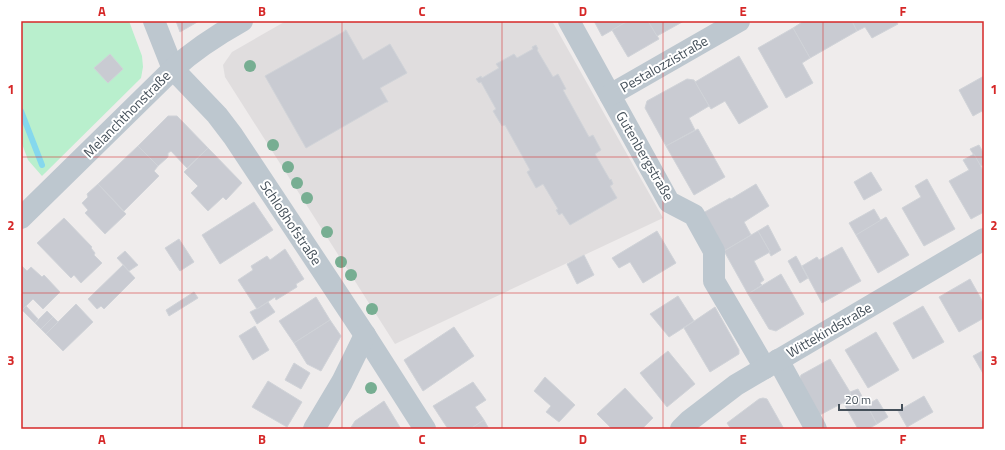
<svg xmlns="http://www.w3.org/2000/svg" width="1005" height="450" font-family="'Titillium Web',sans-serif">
<rect width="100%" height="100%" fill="#efecec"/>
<path fill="#e0ddde" d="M286 21H552L663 218 395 344 225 77 223 65 232 52Z"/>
<path fill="#b9efcd" d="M21 21H129L142 56 143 67 141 78 42 176 28 160 21 141Z"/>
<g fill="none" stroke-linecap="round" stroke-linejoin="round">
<path stroke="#85d8ed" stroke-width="6" d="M21 111 42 165"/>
</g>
<g fill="#c9cbd2" stroke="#d0d3d8">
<path d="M176 21H199L180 32Z"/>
<path d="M594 21H628L602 36Z"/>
<path d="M628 21H648L659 39 628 57 612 30Z"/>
<path d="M648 21H684L657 36Z"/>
<path d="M804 21H852L857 31 810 58 793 28Z"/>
<path d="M852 21H896L898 24 872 38 865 27 857 31Z"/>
<path d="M793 28 810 58 802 63 813 83 786 98 758 48Z"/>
<path d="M345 30H346L363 60 390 44 407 73 380 88 388 102H386L306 148 265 76 345 31Z"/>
<path d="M536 45 538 49 537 50 553 77 558 74 566 89 563 90 589 137 593 135 601 150 595 154 610 180 611 179 613 184 610 186 617 198 570 225 562 213 559 215 556 210 558 209 543 184 536 188 527 172 530 170 505 125 502 126 493 111 496 109 481 82 479 83 476 79 481 76 482 78 499 68 496 64 514 54 517 58 533 49 532 47Z"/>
<path d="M110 54 123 69 108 83 94 68Z"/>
<path d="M739 56 768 107 739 124 725 101 711 109 695 82Z"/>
<path d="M984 76V115L982 111 973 116 959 90Z"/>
<path d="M687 79 694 80 709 106 689 118 695 130 666 146 645 108 647 101Z"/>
<path d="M168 116H177L208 148 187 168 171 151 168 153V157L158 166 138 146Z"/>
<path d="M698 129 725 177 694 195 666 146Z"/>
<path d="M979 145 984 154V164L981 166 970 149Z"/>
<path d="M138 146 158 166 154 171 159 176 124 211 98 184Z"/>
<path d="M208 148 242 183 226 200 223 197 208 211 191 193 198 186 184 172Z"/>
<path d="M974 154 984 172V212L971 219 949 181 969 170 963 160Z"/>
<path d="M871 172 882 190 864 200 854 182Z"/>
<path d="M927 179 955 229 924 246 902 208 921 197 915 186Z"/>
<path d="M98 184 126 214 105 234 85 213 88 210 82 203 88 197 87 194Z"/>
<path d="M756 184 769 206 744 222 751 235 724 251 703 213 730 198 731 199Z"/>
<path d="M254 202 273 230 220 264 202 235Z"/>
<path d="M874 209 881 221 856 235 849 223Z"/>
<path d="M886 217 909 255 878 273 856 235Z"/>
<path d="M64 218 92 247 91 248 95 253 94 255 102 263 81 283 74 275 71 278 37 243Z"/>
<path d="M768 225 781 250 771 256 769 252H770L758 231Z"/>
<path d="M657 231 676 263 643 283 630 262 619 268 612 258Z"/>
<path d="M758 231 770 252 754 261 764 280 760 283 762 285 748 294 724 251Z"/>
<path d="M179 239 194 262 180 271 165 248Z"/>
<path d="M842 247 861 281 822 303 802 266 817 257 819 260Z"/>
<path d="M285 249 304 279 296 284 297 287 276 300 275 297 257 309 238 280 253 270 251 266 267 256 270 260Z"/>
<path d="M125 251 138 265 129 271 117 258Z"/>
<path d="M584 255 594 275 577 284 567 264Z"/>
<path d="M796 256 808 278 800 283 788 261Z"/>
<path d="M21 265 27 271 31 267 42 277 44 275 60 292 43 309 33 299 22 310 21 309Z"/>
<path d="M123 265 135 278 104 309 101 306 97 309 88 299Z"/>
<path d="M781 274 804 314 776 331 769 329 748 294Z"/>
<path d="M970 279 984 304V318L959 332 939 297Z"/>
<path d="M194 292 198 298 169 316 166 310Z"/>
<path d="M678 296 694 321 669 337 650 314Z"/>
<path d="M316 297 330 320 294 343 279 321Z"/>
<path d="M268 302 275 312 257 324 250 312 256 309H257Z"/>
<path d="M76 304 93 322 63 351 46 334Z"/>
<path d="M26 306 38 319 35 323 22 310Z"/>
<path d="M923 306 944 342 913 359 893 323Z"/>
<path d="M715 307 739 350V354L710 372 684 328Z"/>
<path d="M47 311 53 317 41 329 35 323Z"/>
<path d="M53 317 58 322 46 334 41 329Z"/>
<path d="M330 320 341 336 321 371 307 364 294 343Z"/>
<path d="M255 326 269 350 253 360 239 336Z"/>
<path d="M454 327 474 356 423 391 404 360Z"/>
<path d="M876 332 899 370 868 388 845 350Z"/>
<path d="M984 350V375L973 356Z"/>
<path d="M668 351 695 384 667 407 640 373Z"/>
<path d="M830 359 850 392 852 398 818 416 799 382 801 375Z"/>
<path d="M294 363 310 373 301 389 285 380Z"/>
<path d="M545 377 575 405 559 422 546 412 551 406 534 391Z"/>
<path d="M268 381 302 402 287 427 252 407Z"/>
<path d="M473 382 486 400 475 407 484 420 470 429H448L433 406Z"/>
<path d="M625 388 653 418 642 429H612L597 414Z"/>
<path d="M858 389 877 424 868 429H858L843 402 852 398 850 392Z"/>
<path d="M924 396 933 412 907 427 898 411Z"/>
<path d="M763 398 767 399 784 429H731L727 423 759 399Z"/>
<path d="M877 399 888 417 877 424 867 405Z"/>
<path d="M384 401 401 429H350L355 421Z"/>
<path d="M484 420 489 429H470Z"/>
</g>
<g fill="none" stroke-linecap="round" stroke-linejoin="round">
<g stroke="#bdc7cf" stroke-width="22">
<path d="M154 21 173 69 217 115 233 136 365 335 425 429"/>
<path d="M569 21 669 202 694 215 714 251V281L765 368"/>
<path d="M610 95 739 21"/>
<path d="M21 218 173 69C194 50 217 35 242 21"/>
<path d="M778 360 816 429"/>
<path d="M314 429 342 382 365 335"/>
<path d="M681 429 689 421 736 385 984 239"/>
</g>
</g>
<g fill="#77ae92">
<circle cx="250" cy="66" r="6"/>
<circle cx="273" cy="145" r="6"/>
<circle cx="288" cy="167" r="6"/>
<circle cx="297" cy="183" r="6"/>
<circle cx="307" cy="198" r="6"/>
<circle cx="327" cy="232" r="6"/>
<circle cx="341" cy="262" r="6"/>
<circle cx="351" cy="275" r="6"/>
<circle cx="372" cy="309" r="6"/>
<circle cx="371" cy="388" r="6"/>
</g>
<path fill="none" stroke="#d62828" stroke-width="1" stroke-opacity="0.55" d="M182 21V429M342 21V429M502 21V429M663 21V429M823 21V429M21 157H984M21 293H984"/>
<g text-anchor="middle" stroke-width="4" stroke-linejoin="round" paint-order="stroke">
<g font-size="14" fill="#45505a" stroke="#fff">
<text transform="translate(664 64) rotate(-30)" y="5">Pestalozzistraße</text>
<text transform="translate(127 114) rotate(-45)" y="5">Melanchthonstraße</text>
<text transform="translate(645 156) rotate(60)" y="5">Gutenbergstraße</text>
<text transform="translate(291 223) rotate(56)" y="5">Schloßhofstraße</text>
<text transform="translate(829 330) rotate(-30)" y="5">Wittekindstraße</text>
</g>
</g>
<rect width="1005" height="450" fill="none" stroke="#ffffff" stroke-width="44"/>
<path d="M839 404v6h63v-6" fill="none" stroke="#45505a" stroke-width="2"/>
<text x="845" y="404" font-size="12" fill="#45505a" stroke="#ffffff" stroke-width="3" paint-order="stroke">20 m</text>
<rect x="22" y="22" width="961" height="406" fill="none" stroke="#d62828" stroke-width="1.5"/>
<g font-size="13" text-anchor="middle" font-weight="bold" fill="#d62828">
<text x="102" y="16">A</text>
<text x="262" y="16">B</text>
<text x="422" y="16">C</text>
<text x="583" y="16">D</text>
<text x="743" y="16">E</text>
<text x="903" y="16">F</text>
<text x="11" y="94">1</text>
<text x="994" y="94">1</text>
<text x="11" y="230">2</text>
<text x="994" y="230">2</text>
<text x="11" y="365">3</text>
<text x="994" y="365">3</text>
<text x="102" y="444">A</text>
<text x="262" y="444">B</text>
<text x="422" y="444">C</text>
<text x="583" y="444">D</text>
<text x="743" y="444">E</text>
<text x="903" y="444">F</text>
</g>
</svg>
